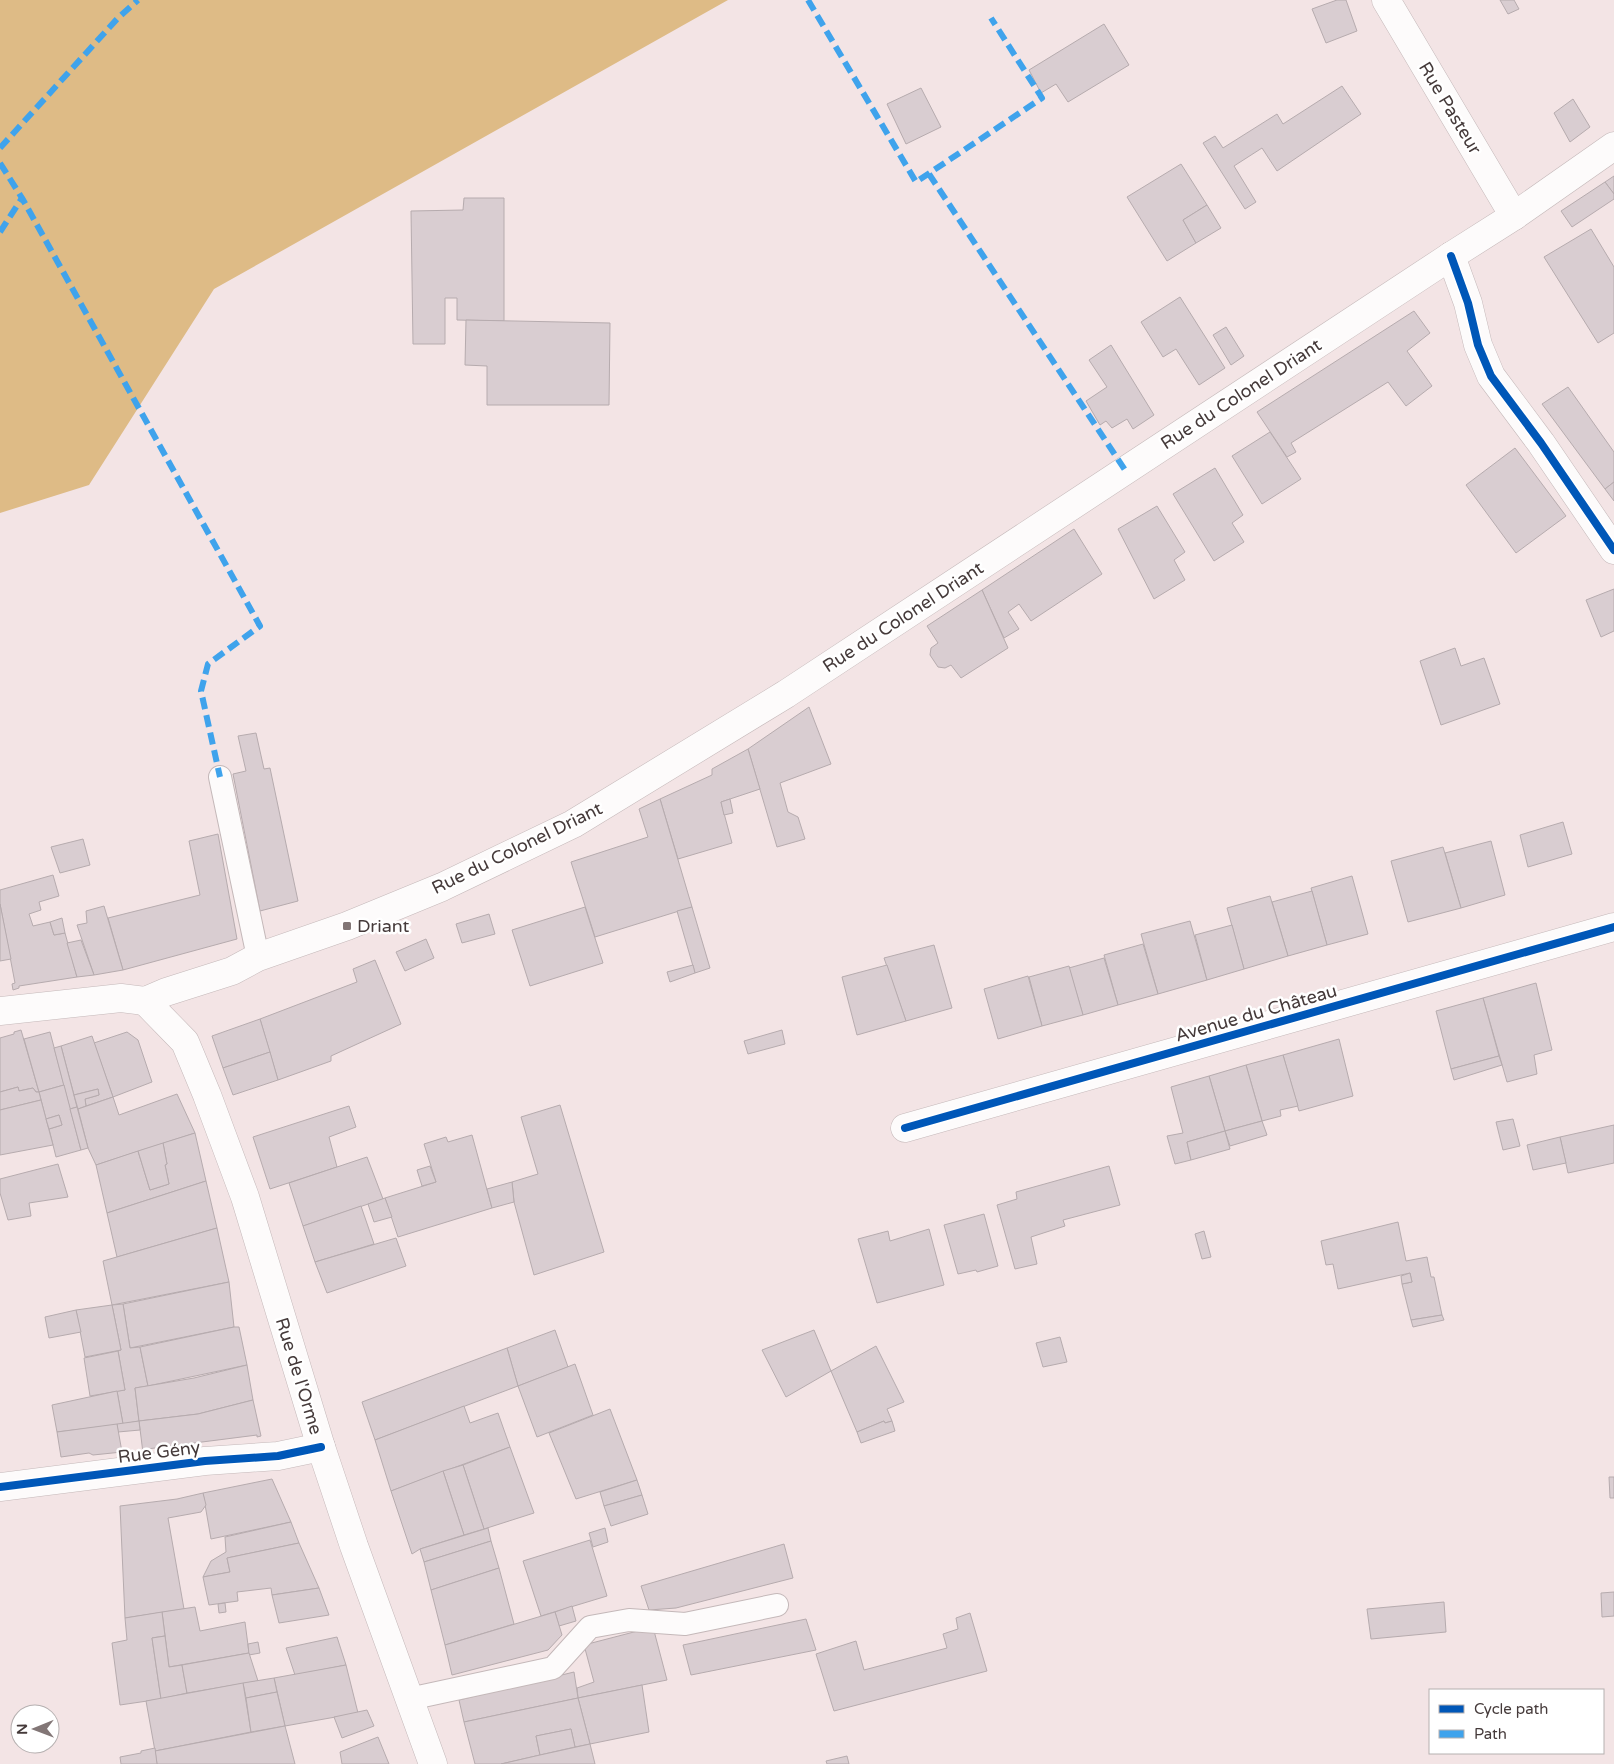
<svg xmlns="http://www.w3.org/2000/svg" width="1614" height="1764" font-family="'Varela Round',sans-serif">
<rect width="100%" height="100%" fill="#f3e4e5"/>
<path fill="#debb86" d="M0 0H728L214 289 89 485 0 513Z"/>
<g fill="#d9cdd1" stroke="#b6abae">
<path d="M1337 0H1346L1357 31 1326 43 1312 9Z"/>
<path d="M1500 0H1514L1519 9 1508 14Z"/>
<path d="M1104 24 1129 65 1068 102 1056 84 1041 93 1029 70Z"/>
<path d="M1342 86 1361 114 1277 171 1262 148 1234 166 1256 202 1245 209 1203 143 1215 136 1223 148 1277 114 1283 124Z"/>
<path d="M921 88 941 127 906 144 887 104Z"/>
<path d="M1573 99 1590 127 1570 142 1554 113Z"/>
<path d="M1181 164 1207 205 1183 220 1196 243 1167 261 1127 197Z"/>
<path d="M1614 176V194L1605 182Z"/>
<path d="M1605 182 1614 194V199L1572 227 1561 211Z"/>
<path d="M464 198H504V321L457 320V298H445V344H413L411 211 463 210Z"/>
<path d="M1207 205 1221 228 1196 243 1183 220Z"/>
<path d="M1591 229 1614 267V333L1598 343 1544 257Z"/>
<path d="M1180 297 1225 368 1199 385 1176 349 1163 357 1141 322Z"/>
<path d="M1414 311 1430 333 1407 351 1432 386 1406 406 1388 382 1291 443 1296 452 1287 457 1257 412Z"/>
<path d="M466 320 610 323 609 405H487V366L465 365Z"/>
<path d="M1226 327 1244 356 1231 365 1213 335Z"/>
<path d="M1111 345 1154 415 1133 429 1127 419 1112 428 1106 421 1100 425 1086 401 1107 387 1089 360Z"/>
<path d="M1568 387 1614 452V482L1605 489 1542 404Z"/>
<path d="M1270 432 1301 479 1262 504 1232 456Z"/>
<path d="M1515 448 1566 516 1516 553 1466 485Z"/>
<path d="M1215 468 1243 515 1232 523 1244 542 1214 561 1173 494Z"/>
<path d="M1614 482V501L1605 489Z"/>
<path d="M1157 506 1185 552 1174 560 1185 580 1154 599 1118 529Z"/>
<path d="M1074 529 1102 574 1031 621 1019 604 1008 612 1019 629 1004 638 982 590Z"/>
<path d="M1614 589V631L1601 637 1586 600Z"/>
<path d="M982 590 1008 648 961 678 951 665 945 668 938 667 930 655 931 648 938 643 927 626Z"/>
<path d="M1455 648 1461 666 1484 658 1500 704 1441 725 1420 661Z"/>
<path d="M809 707 831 764 780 783 788 812 798 817 805 839 777 847 748 749Z"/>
<path d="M256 733 264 769 270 768 298 901 260 911 233 774 246 771 238 736Z"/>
<path d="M748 749 760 789 721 802 732 843 678 859 660 799 712 775V769Z"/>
<path d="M660 799 692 907 595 937 571 862 648 837 639 809Z"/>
<path d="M730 799 733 813 724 815 721 802Z"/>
<path d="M1563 822 1572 854 1528 867 1520 835Z"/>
<path d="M218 834 237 939 123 970 108 918 200 895 189 841Z"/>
<path d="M83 839 90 865 60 873 51 847Z"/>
<path d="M1491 841 1505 895 1461 908 1445 853Z"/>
<path d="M1443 847 1461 908 1408 922 1391 861Z"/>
<path d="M53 875 59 896 39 902 41 910 29 914 33 926 50 922 54 935 65 933 77 977 19 986V988L13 990 12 984 15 983 0 904V890Z"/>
<path d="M1352 876 1368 934 1327 945 1311 888Z"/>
<path d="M1312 891 1327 945 1288 956 1272 902Z"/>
<path d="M1270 896 1288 956 1244 969 1227 908Z"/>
<path d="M0 904 11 959 0 961Z"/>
<path d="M104 906 123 970 94 975 77 925 87 923 86 911Z"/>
<path d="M585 907 603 963 530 986 512 930Z"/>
<path d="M692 907 710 968 695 973 677 911Z"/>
<path d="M489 914 495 934 462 943 456 924Z"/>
<path d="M62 918 65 933 54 935 50 922Z"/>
<path d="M1190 921 1207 980 1158 994 1141 934Z"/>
<path d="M1232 925 1244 969 1207 980 1195 935Z"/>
<path d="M426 939 434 958 405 971 396 952Z"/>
<path d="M81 940 94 975 77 977 67 943Z"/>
<path d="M1143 944 1158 994 1118 1005 1104 955Z"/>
<path d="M934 945 952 1008 906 1021 884 958Z"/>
<path d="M1104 958 1118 1005 1083 1015 1069 968Z"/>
<path d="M375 960 401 1024 331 1056V1061L278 1080 260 1019 357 982 353 969Z"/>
<path d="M693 965 695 973 670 982 667 972Z"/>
<path d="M887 965 906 1021 857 1035 842 977Z"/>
<path d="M1069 966 1083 1015 1042 1026 1029 977Z"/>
<path d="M1028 976 1042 1026 998 1039 984 989Z"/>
<path d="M1536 983 1552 1050 1534 1055 1537 1074 1507 1082 1483 998Z"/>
<path d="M1483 998 1499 1056 1451 1069 1436 1011Z"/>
<path d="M260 1019 270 1052 223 1068 212 1036Z"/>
<path d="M21 1030 39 1092H36L33 1088 19 1091 18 1087 0 1092V1038L14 1034V1032Z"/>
<path d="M782 1030 785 1044 748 1054 744 1041Z"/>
<path d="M50 1032 64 1085 39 1092 24 1039Z"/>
<path d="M127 1032 138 1040 152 1082 113 1097 94 1043Z"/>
<path d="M92 1036 113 1097 86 1106 85 1099 99 1095 98 1089 74 1095 61 1046Z"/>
<path d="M1339 1039 1353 1096 1299 1111 1283 1055Z"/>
<path d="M61 1046 77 1107 70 1109 54 1048Z"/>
<path d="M270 1052 278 1080 233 1095 223 1068Z"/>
<path d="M1283 1055 1298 1106 1280 1110 1281 1116 1262 1121 1246 1065Z"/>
<path d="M1499 1056 1502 1065 1454 1080 1451 1069Z"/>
<path d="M1246 1065 1262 1121 1225 1131 1209 1076Z"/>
<path d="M1209 1076 1225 1131 1187 1142 1191 1160 1175 1164 1167 1136 1183 1133 1171 1087Z"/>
<path d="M64 1085 81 1150 56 1157 49 1129 62 1125 59 1115 46 1119 39 1092Z"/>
<path d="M18 1087 19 1091 33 1088 36 1092H39L41 1100 0 1110V1092Z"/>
<path d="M98 1089 99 1095 85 1099 86 1106 78 1109 74 1095Z"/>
<path d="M177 1094 195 1133 96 1165 88 1148 78 1109 113 1097 119 1115Z"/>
<path d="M41 1100 53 1145 0 1155V1110Z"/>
<path d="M560 1105 604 1252 534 1275 514 1202 512 1182 538 1174 521 1117Z"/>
<path d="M349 1106 356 1127 329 1137 337 1167 270 1189 253 1137Z"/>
<path d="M77 1107 88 1148 81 1150 70 1109Z"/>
<path d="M59 1115 62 1125 49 1129 46 1119Z"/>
<path d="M1513 1119 1520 1146 1503 1150 1496 1122Z"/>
<path d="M1262 1121 1267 1135 1230 1146 1225 1131Z"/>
<path d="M1614 1125V1163L1568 1173 1560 1137Z"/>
<path d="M1225 1131 1230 1149 1191 1160 1187 1142Z"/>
<path d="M195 1133 206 1181 107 1213 96 1165 138 1151 150 1190 169 1184 165 1165 167 1164 163 1143Z"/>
<path d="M472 1135 492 1208 398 1237 385 1198 436 1182 424 1144 446 1137 448 1142Z"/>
<path d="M1560 1137 1566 1163 1533 1170 1527 1145Z"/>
<path d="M163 1143 167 1164 165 1165 169 1184 150 1190 138 1151Z"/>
<path d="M367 1157 383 1199 303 1226 289 1183Z"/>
<path d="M58 1164 68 1197 29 1203 31 1216 8 1220 0 1193V1179Z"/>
<path d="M430 1166 436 1182 422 1186 417 1170Z"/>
<path d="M1109 1166 1120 1205 1063 1220 1065 1226 1031 1237 1037 1264 1015 1269 997 1205 1017 1199 1016 1192Z"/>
<path d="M206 1181 217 1228 117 1257 107 1213Z"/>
<path d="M512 1182 514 1202 492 1208 487 1189Z"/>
<path d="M385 1198 392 1217 374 1222 368 1204Z"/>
<path d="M361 1206 374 1244 315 1262 303 1226Z"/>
<path d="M984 1214 998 1266 977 1272 976 1270 958 1274 944 1225Z"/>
<path d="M1398 1222 1406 1261 1427 1257 1431 1277H1434L1442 1315 1411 1320 1402 1284 1412 1282 1410 1273 1338 1289 1333 1264 1326 1265 1321 1241Z"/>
<path d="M217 1228 229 1282 112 1305 103 1261Z"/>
<path d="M929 1229 944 1285 877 1303 858 1239 888 1231 890 1241Z"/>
<path d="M1204 1231 1211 1257 1202 1259 1195 1234Z"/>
<path d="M396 1238 406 1266 327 1293 315 1262Z"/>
<path d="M1410 1273 1412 1282 1402 1284 1401 1276Z"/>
<path d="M229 1282 234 1327 130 1348 123 1304Z"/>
<path d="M123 1304 130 1348 140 1347 148 1386 135 1388 139 1421 123 1424 117 1391 125 1390 118 1351 121 1350 112 1305Z"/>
<path d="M112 1305 121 1350 85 1357 76 1310Z"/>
<path d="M76 1310 81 1332 49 1338 45 1317Z"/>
<path d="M1442 1315 1444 1320 1413 1327 1411 1320Z"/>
<path d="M234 1327H239L247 1365 148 1386 140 1347Z"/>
<path d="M555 1330 568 1367 518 1386 507 1348Z"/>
<path d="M814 1330 831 1371 786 1397 762 1350Z"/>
<path d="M1060 1337 1067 1362 1043 1367 1036 1343Z"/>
<path d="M876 1346 904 1402 887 1409 892 1421 885 1423 884 1421 857 1432 831 1371Z"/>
<path d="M507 1348 518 1386 375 1440 362 1402Z"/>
<path d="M118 1351 125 1390 90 1396 84 1358Z"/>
<path d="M575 1364 593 1415 537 1437 518 1386Z"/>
<path d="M247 1365 253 1400 198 1414 139 1421 135 1388 194 1378Z"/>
<path d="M117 1391 123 1424 57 1432 52 1405Z"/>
<path d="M253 1400 261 1436 257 1437V1435L147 1449V1453H143L139 1421 198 1414Z"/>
<path d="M464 1406 470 1423 498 1413 510 1447 391 1491 375 1440Z"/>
<path d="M610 1409 637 1480 576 1499 549 1433Z"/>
<path d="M139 1421 140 1430 118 1432 117 1424Z"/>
<path d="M884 1421 885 1423 892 1421 895 1431 861 1443 857 1432Z"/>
<path d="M117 1424 122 1452 93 1455 89 1453 61 1457 57 1432Z"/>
<path d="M510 1447 534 1513 484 1529 463 1465Z"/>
<path d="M463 1465 484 1529 464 1535 443 1471Z"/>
<path d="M443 1471 464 1535 420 1549 412 1554 391 1491Z"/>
<path d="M1609 1477H1614V1498H1610Z"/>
<path d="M272 1479 291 1522 211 1539 203 1493Z"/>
<path d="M637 1480 642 1495 604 1506 600 1492Z"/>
<path d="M203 1493 206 1505 201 1512 168 1518 184 1609 125 1618 120 1506 177 1499Z"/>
<path d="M642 1495 648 1514 611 1526 604 1506Z"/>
<path d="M291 1522 299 1543 227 1558 230 1572 203 1577 211 1561 226 1552 225 1537Z"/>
<path d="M488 1528 491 1541 424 1562 420 1549Z"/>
<path d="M605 1528 608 1542 593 1547 589 1533Z"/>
<path d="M590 1540 607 1596 541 1616 523 1561Z"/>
<path d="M491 1541 499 1568 431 1590 424 1562Z"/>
<path d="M299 1543 319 1588 272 1595 271 1588 237 1592 238 1601 209 1605 203 1577 230 1572 227 1558Z"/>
<path d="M784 1544 793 1578 676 1608 649 1610 641 1586Z"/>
<path d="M499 1568 514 1624 445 1645 431 1590Z"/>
<path d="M319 1588 329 1615 279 1623 272 1595Z"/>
<path d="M1614 1592V1616L1602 1617 1601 1593Z"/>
<path d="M1444 1602 1446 1632 1371 1639 1367 1609Z"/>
<path d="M225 1603 226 1612 219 1613 218 1604Z"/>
<path d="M572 1606 576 1621 559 1626 555 1612Z"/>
<path d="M195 1607 200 1631 245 1622 249 1653 169 1667 162 1612Z"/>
<path d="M162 1612 165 1636 152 1638 161 1699 120 1705 112 1643 127 1640 125 1618Z"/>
<path d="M555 1612 562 1635 548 1650 452 1675 445 1645Z"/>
<path d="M970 1613 987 1671 834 1711 816 1654 856 1641 864 1670 947 1648 943 1634 958 1629 956 1618Z"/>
<path d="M806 1619 816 1650 691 1675 683 1645Z"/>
<path d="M653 1627 667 1680 578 1698 577 1688 594 1682 584 1645Z"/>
<path d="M165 1636 169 1667 182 1665 187 1693 161 1699 152 1638Z"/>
<path d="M337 1637 346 1665 295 1675 286 1648Z"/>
<path d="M258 1642 260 1653 249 1655 248 1644Z"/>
<path d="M249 1653 258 1681 187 1693 182 1665Z"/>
<path d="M346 1665 358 1713 285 1726 274 1678Z"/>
<path d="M574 1672 578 1698 464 1722 459 1700Z"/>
<path d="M274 1678 277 1692 246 1698 243 1683Z"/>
<path d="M243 1683 251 1732 155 1751 146 1701Z"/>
<path d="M642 1685 649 1732 590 1744 578 1698Z"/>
<path d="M277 1692 285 1726 251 1732 246 1698Z"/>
<path d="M578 1698 590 1744 575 1747 571 1729 536 1736 540 1755 501 1764H475L464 1722Z"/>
<path d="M367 1710 374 1726 342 1738 334 1717Z"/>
<path d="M285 1726 295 1764H157L155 1751Z"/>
<path d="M571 1729 575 1747 540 1755 536 1736Z"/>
<path d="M378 1737 389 1764H342L340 1752Z"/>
<path d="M590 1744 595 1764H501L540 1755Z"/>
<path d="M155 1748 157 1764H121L120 1757 141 1753V1751Z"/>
<path d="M847 1756 849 1764H827L826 1761Z"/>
</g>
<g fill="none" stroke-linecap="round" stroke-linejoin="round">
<defs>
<g id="lane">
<path d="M220 777 258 957"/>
<path d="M409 1699 553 1668 590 1627 629 1620 685 1624 777 1605"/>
</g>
<g id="street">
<path d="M905 1128 1614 927"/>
<path d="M0 1487 205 1461 278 1456 321 1447"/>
</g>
<g id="secondary">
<path d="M1386 0 1514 216"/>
<path d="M1451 256 1468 303 1478 345 1491 376 1541 443 1614 550"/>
<path d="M145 1001 166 992 232 971 258 957 347 926 442 887 573 824 786 694 1451 256 1514 216 1614 146"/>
<path d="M145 1001 185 1042 207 1095 245 1197 321 1447 354 1546 433 1764"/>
<path d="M0 1011 121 998 145 1001"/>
</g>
</defs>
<use href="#lane" stroke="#c4b8b9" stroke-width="24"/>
<use href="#street" stroke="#c4b8b9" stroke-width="29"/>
<use href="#secondary" stroke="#c4b8b9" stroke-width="29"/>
<use href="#lane" stroke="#fdfbfb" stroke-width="22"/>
<use href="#street" stroke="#fdfbfb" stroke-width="28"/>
<use href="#secondary" stroke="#fdfbfb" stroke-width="28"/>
<g stroke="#3fa3ec" stroke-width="6" stroke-dasharray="12 6" stroke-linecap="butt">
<path d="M808 0 916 182 1042 98 991 18"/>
<path d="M0 148 117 19 138 0"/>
<path d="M0 163 22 198 260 626 208 664 201 691 220 777"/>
<path d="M929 174 1125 470"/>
<path d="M0 232 22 198"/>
</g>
<defs>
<g id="cycleway">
<path d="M1451 256 1468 303 1478 345 1491 376 1541 443 1614 550"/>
<path d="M905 1128 1614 927"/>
<path d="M0 1487 205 1461 278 1456 321 1447"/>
</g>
</defs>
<use href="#cycleway" stroke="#fff" stroke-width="11"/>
<use href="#cycleway" stroke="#0057b8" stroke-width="8"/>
</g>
<rect fill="#827676" stroke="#fff" stroke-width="2" x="342" y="921" width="10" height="10" rx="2.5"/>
<g text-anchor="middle" stroke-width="5" stroke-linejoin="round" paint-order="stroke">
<g font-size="18" fill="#453a3a" stroke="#fff">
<text transform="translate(1450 108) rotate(59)" y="6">Rue Pasteur</text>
<text transform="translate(1241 394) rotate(-33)" y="6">Rue du Colonel Driant</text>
<text transform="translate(903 617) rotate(-33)" y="6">Rue du Colonel Driant</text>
<text transform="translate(517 848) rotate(-26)" y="6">Rue du Colonel Driant</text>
<text transform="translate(1256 1013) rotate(-16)" y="6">Avenue du Château</text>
<text transform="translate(299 1376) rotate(73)" y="6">Rue de l'Orme</text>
<text transform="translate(159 1452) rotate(-7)" y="6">Rue Gény</text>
</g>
<g font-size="18" fill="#453a3a" stroke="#fff" text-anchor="start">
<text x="357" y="932">Driant</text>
</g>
</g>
<rect x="1429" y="1689" width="175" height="65" fill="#ffffff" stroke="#b5b0b0"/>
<rect x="1439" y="1705" width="25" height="8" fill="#0057b8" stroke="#b5b0b0"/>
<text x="1474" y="1714" font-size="15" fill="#453a3a">Cycle path</text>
<rect x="1439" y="1730" width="25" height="8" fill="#3fa3ec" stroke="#b5b0b0"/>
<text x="1474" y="1739" font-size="15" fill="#453a3a">Path</text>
<g transform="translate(35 1729) rotate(269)"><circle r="24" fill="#ffffff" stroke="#b5b0b0"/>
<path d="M0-4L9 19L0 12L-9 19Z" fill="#827676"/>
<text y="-8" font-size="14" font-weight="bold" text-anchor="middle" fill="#453a3a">N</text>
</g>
</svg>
